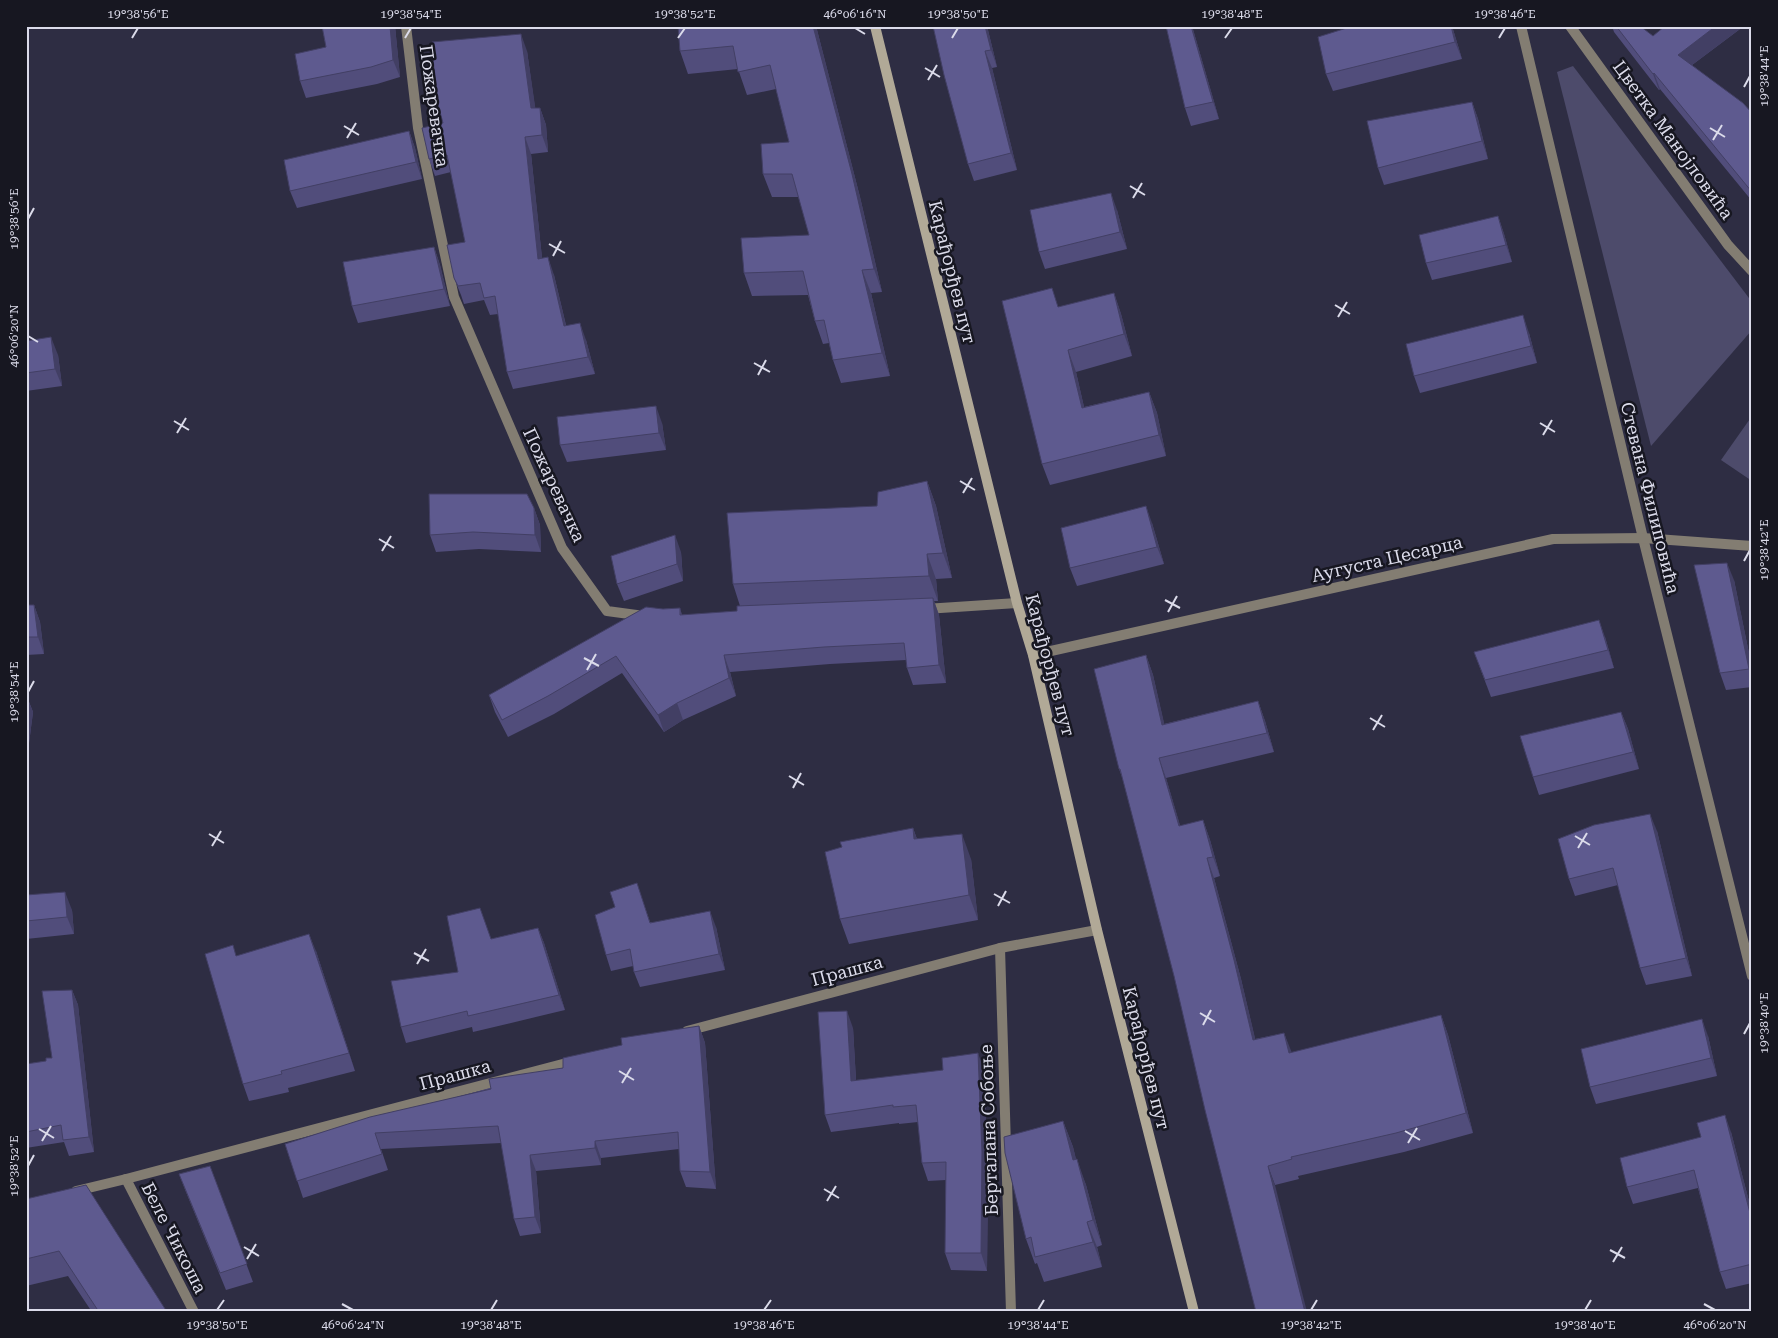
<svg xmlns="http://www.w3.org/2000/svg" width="1778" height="1338" font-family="'Roboto Serif',serif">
<rect width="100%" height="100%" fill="#2e2d43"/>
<g fill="#4d4b6b">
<path d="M1573 66 1752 302V330L1651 446 1557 72Z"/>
<path d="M1752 416V481L1721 460Z"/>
</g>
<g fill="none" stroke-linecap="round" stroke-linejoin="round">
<g stroke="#837d72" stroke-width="10">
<path d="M406 26 418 128 454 297 562 548 607 611 644 616"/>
<path d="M1521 26 1643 538 1752 976"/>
<path d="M1570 26 1728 245 1752 271"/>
<path d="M925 609 1017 603"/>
<path d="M1033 655 1553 539 1643 538 1752 546"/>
<path d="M1000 948 1011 1312"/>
<path d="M687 1031 1000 948 1097 930"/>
<path d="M126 1179 194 1312"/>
<path d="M76 1191 126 1179 574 1061"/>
</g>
<path stroke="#b1a997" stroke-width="10" d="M875 26 1017 603 1033 655 1097 930 1194 1312"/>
</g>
<g fill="#514d7b">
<path d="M322 26H395L400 77 377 84 306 98 300 81 326 47Z"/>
<path d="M678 26H816L860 197 882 292 871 293 890 376 841 383 833 360 829 343 823 344 815 321 808 295 752 296 744 273 809 235 799 197H772L763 174 789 142 776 89 747 95 738 69 688 74 680 51Z"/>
<path d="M933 26H987L997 67 992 68 1017 170 974 181 968 164Z"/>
<path d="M1160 26H1192L1219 119 1191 126 1185 108 1166 26 1161 28Z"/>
<path d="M1353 26H1452L1462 59 1333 91 1326 74Z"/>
<path d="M1612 26H1640L1653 36 1665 26H1744L1692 65 1752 113V201L1660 89 1659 90 1614 32Z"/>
<path d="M527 51 535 108H540L546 125 548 152 531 154 542 258 554 275 566 325 586 340 595 374 513 389 507 372 498 314 490 315 484 300 464 304 461 295 454 278 465 242 451 172 435 176 429 159 443 123Z"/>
<path d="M1472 102 1478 119 1488 159 1384 185 1378 168Z"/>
<path d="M409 131 415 148 422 179 297 208 290 191Z"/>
<path d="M1117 210 1127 249 1045 269 1039 252Z"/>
<path d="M1498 216 1504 234 1512 262 1432 280 1426 263Z"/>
<path d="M434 247 440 265 450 306 358 323 352 306Z"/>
<path d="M1114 293 1121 314 1132 356 1076 372 1084 407 1149 392 1157 413 1166 456 1050 485 1042 464 1059 307Z"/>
<path d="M1529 333 1537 363 1420 393 1414 376Z"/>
<path d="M26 341 58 355 62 386 26 391Z"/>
<path d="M662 423 666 450 567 462 560 445Z"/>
<path d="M927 481 936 506 952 578 936 579 938 601H934L939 615 946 683 913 685 907 668 906 660 830 664 730 672 736 696 683 720 664 732 622 673 554 714 508 737 495 712 489 695 663 609 680 608 682 615 737 611 740 606 733 584 877 506Z"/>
<path d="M534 508 540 525 541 552 479 549 436 552 430 535Z"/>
<path d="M1152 523 1164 564 1077 586 1070 568Z"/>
<path d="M681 552 683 581 624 601 617 584Z"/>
<path d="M1734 580 1752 668V687L1726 690 1720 673Z"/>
<path d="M26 605H34L40 622 44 654 26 655Z"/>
<path d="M1605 637 1614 668 1491 697 1474 652Z"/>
<path d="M1146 655 1153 675 1164 724 1258 701 1265 721 1274 752 1166 778 1180 826 1203 820 1210 840 1220 876 1214 878 1241 979 1255 1039 1284 1033 1291 1053 1441 1015 1448 1035 1473 1133 1404 1152 1298 1176 1299 1179 1275 1185 1119 769Z"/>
<path d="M26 694 33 712 29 743H26Z"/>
<path d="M1621 712 1628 729 1639 769 1539 795 1533 777Z"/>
<path d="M913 828 917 839 971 859 978 920 849 944 840 919Z"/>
<path d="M1657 831 1692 976 1646 985 1640 968 1618 885 1575 896 1569 879Z"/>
<path d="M26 895 72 910 74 934 26 939Z"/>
<path d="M642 899 650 922 716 927 725 970 640 987 634 972 633 966 611 971 606 955Z"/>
<path d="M538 928 544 943 565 1010 473 1032 472 1027 406 1043 401 1027 491 939Z"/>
<path d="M316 951 355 1071 288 1088 289 1092 249 1101 243 1084 237 956Z"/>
<path d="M72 990 78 1005 94 1152 69 1156 64 1142 26 1148V1064L46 1061 52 1058Z"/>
<path d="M699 1026 705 1043 716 1189 686 1187 680 1171 679 1149 601 1158V1165L536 1171 541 1233 520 1236 514 1219 501 1143 381 1149 388 1170 303 1198 285 1144 563 1068 622 1045Z"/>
<path d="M853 1028 856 1080 984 1070 988 1169 987 1271 951 1270 945 1253 946 1180 928 1181 922 1163 918 1122 899 1124V1123L831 1132 825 1115Z"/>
<path d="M1708 1036 1717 1076 1596 1104 1590 1087Z"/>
<path d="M1063 1121 1073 1147 1076 1160 1086 1185 1102 1245 1097 1247 1102 1267 1044 1282 1037 1263 1035 1264 1026 1239Z"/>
<path d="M1731 1132 1752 1213V1283L1726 1289 1720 1272 1698 1188 1633 1204 1627 1187 1701 1137Z"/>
<path d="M210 1166 253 1282 226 1290 186 1192 179 1174Z"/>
<path d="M26 1199 167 1312H92L68 1276 26 1286Z"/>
</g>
<g fill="#423f64">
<path d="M390 26H395L400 77 393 60Z"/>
<path d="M813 26H816L860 197 882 292 874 269Z"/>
<path d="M985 26H987L997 67 991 50Z"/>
<path d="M1191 26H1192L1219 119 1213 102Z"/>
<path d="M1451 26H1452L1462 59 1455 42Z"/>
<path d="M1716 26H1744L1684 71 1678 55Z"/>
<path d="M521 34 527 51 538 126 531 108Z"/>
<path d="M985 51 992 68 1017 170 1011 153Z"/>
<path d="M1654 73 1660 89 1659 90 1653 74Z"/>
<path d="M1472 102 1478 119 1488 159 1482 141Z"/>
<path d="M540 108 546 125 548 152 542 135Z"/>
<path d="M409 131 415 148 422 179 416 162Z"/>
<path d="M525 137 531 154 544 276 538 259Z"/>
<path d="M1111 193 1117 210 1127 249 1120 232Z"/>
<path d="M1498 216 1504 234 1512 262 1506 245Z"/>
<path d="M434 247 440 265 450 306 444 289Z"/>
<path d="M548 257 554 275 570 343 564 326Z"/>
<path d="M862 270 871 293 890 376 882 353Z"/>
<path d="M1114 293 1121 314 1132 356 1124 334Z"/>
<path d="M1523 315 1529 333 1537 363 1531 346Z"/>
<path d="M580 323 586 340 595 374 588 357Z"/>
<path d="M51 337 58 355 62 386 55 369Z"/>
<path d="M1068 350 1076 372 1089 429 1082 408Z"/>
<path d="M1149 392 1157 413 1166 456 1159 435Z"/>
<path d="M656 406 662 423 666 450 659 433Z"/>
<path d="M927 481 936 506 952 578 943 553Z"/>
<path d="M1146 506 1152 523 1164 564 1157 547Z"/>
<path d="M534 508 540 525 541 552 535 535Z"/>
<path d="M675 535 681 552 683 581 677 564Z"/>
<path d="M927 554 936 579 938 601 929 576Z"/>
<path d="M1727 563 1734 580 1752 668V676L1749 669Z"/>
<path d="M933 598 939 615 946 683 939 665Z"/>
<path d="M34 605 40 622 44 654 38 637Z"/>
<path d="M1599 620 1605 637 1614 668 1608 650Z"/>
<path d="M724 655 730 672 736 696 729 678Z"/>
<path d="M1146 655 1153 675 1169 744 1162 725Z"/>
<path d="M26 695 33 712 29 743 26 735Z"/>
<path d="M1258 701 1265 721 1274 752 1267 733Z"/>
<path d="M677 703 683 720 664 732 658 715Z"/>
<path d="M1621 712 1628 729 1639 769 1633 752Z"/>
<path d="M1159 758 1166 778 1186 845 1179 826Z"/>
<path d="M1650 814 1657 831 1692 976 1686 958Z"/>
<path d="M1203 820 1210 840 1220 876 1213 857Z"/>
<path d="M913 828 922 853 914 839Z"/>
<path d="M962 834 971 859 978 920 969 895Z"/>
<path d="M1207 858 1214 878 1241 979 1260 1059 1253 1040Z"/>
<path d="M65 892 72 910 74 934 67 917Z"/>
<path d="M710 911 716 927 725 970 719 954Z"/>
<path d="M538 928 544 943 565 1010 559 995Z"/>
<path d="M309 934 316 951 355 1071 349 1053Z"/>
<path d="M72 990 78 1005 94 1152 89 1137Z"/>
<path d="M847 1011 853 1028 857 1098 851 1081Z"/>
<path d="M1441 1015 1448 1035 1473 1133 1466 1113Z"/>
<path d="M1702 1019 1708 1036 1717 1076 1711 1058Z"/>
<path d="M699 1026 705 1043 716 1189 710 1172Z"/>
<path d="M1284 1033 1292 1053H1289Z"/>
<path d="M978 1053 984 1070 988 1169 987 1271 981 1253Z"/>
<path d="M1725 1115 1731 1132 1752 1213V1221Z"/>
<path d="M1063 1121 1073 1147 1083 1186 1073 1160Z"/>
<path d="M595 1141 601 1158V1165L595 1148Z"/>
<path d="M530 1155 536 1171 541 1233 535 1217Z"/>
<path d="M1077 1159 1086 1185 1102 1245 1093 1220Z"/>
<path d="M1268 1166 1275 1185 1307 1312H1305Z"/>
<path d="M1087 1222 1097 1247 1102 1267 1093 1242Z"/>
</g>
<g fill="#5e5a8f" stroke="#423f64">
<path d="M322 26H390L393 60 371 67 300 81 295 54 326 47Z"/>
<path d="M678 26H813L852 174 874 269 862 270 882 353 833 360 824 320 815 321 803 271 744 273 741 238 809 235 792 174H763L761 144 789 142 770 65 738 72 733 46 680 51Z"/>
<path d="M933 26H985L991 50 985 51 1011 153 968 164 944 75Z"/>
<path d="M1166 26H1191L1213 102 1185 108Z"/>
<path d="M1353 26H1451L1455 42 1326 74 1318 37Z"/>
<path d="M1616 26H1640L1653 36 1665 26H1716L1678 55 1743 103 1752 113V192L1654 73 1653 74Z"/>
<path d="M521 34 531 108H540L542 135 525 137 538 259 548 257 564 326 580 323 588 357 507 372 495 296 484 298 480 283 458 286 454 278 447 245 465 242 447 155 429 159 422 128 443 123 436 97 432 42Z"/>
<path d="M1472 102 1482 141 1378 168 1367 121Z"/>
<path d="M409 131 416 162 290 191 284 160Z"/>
<path d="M1111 193 1120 232 1039 252 1030 210Z"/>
<path d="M1498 216 1506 245 1426 263 1419 235Z"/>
<path d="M434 247 444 289 352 306 343 262Z"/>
<path d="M1052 288 1058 307 1114 293 1124 334 1068 350 1082 408 1149 392 1159 435 1042 464 1002 301Z"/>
<path d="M1523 315 1531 346 1414 376 1406 344Z"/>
<path d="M51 337 55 369 26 373V341Z"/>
<path d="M656 406 659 433 560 445 557 417Z"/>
<path d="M927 481 943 553 927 554 929 576 733 584 727 513 877 506 878 492Z"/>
<path d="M429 494H527L534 508 535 535 473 532 430 535Z"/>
<path d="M1146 506 1157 547 1070 568 1061 528Z"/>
<path d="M675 535 677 564 617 584 611 556Z"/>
<path d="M1727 563 1749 669 1720 673 1694 565Z"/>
<path d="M933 598 939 665 907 668 904 643 824 647 724 655 729 678 677 703 658 715 616 656 548 696 502 720 489 695 646 607 663 609 680 608V615L737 611V606Z"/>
<path d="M26 605H34L38 637H26Z"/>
<path d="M1599 620 1608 650 1485 680 1474 652Z"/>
<path d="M1146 655 1162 725 1258 701 1267 733 1159 758 1179 826 1203 820 1213 857 1207 858 1234 960 1253 1040 1284 1033 1289 1053 1441 1015 1466 1113 1396 1133 1291 1157 1292 1159 1268 1166 1305 1312H1256L1205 1110 1174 976 1120 769H1119L1094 669Z"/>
<path d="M1621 712 1633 752 1533 777 1520 736Z"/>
<path d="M1650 814 1686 958 1640 968 1613 868 1569 879 1558 839 1594 825Z"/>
<path d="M913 828 914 839 962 834 969 895 840 919 825 852 842 847 840 842Z"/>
<path d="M637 883 650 923 710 911 719 954 634 972 630 949 606 955 595 915 615 907 610 892Z"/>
<path d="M65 892 67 917 26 921V895Z"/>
<path d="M480 908 491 939 538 928 559 995 468 1016 467 1011 401 1027 391 981 458 972 447 916Z"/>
<path d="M309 934 349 1053 281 1071 282 1074 243 1084 205 954 233 945 236 956Z"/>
<path d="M72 990 89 1137 63 1140 61 1125 26 1132V1064L46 1061V1058H52L42 991Z"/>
<path d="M847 1011 851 1081 943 1070 942 1058 978 1053 982 1152 981 1253H945L946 1162 922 1163 916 1105 893 1107V1105L825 1115 818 1012Z"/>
<path d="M1702 1019 1711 1058 1590 1087 1581 1049Z"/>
<path d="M699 1026 710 1172 680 1171 678 1132 595 1141V1148L530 1155 535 1217 514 1219 498 1126 375 1133 382 1154 297 1181 285 1144 370 1117 491 1089 489 1079 563 1068V1058L622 1045 621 1038Z"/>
<path d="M1725 1115 1752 1221V1264L1720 1272 1694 1170 1627 1187 1620 1158 1701 1137 1697 1123Z"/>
<path d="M1063 1121 1073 1160 1077 1159 1093 1220 1087 1222 1093 1242 1035 1257 1031 1237 1026 1239 1005 1153 1004 1137Z"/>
<path d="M210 1166 247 1264 220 1273 179 1174Z"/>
<path d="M86 1185 167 1312H99L59 1251 26 1259V1199Z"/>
</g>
<path fill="none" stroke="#dbdbea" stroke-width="2" d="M855 28 865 34M132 38 138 28M405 38 411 28M678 38 685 28M952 38 958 28M1225 38 1232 28M1499 38 1505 28M925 68 940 77M928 80 937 65M1744 87 1750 76M344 126 359 135M1710 128 1725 137M347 138 356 123M1713 140 1722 125M1130 186 1145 195M1133 198 1142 183M28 219 34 208M549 244 565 253M553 256 561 241M1335 305 1350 314M1338 317 1347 302M28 336 38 342M754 363 770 372M758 375 766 360M174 421 189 430M1540 423 1555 432M177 433 186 418M1543 435 1552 420M960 481 975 490M963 493 972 478M379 539 394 548M382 551 391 536M1744 561 1750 550M1165 600 1180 608M1168 612 1177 596M584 658 599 666M587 670 596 654M28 692 34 681M1370 718 1385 727M1373 730 1382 715M789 776 804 785M793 788 801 773M209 834 224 843M1575 836 1590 845M212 846 221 831M1578 848 1587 833M994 894 1010 903M998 906 1006 891M414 953 429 961M417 964 426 949M1200 1013 1215 1022M1203 1025 1211 1010M1744 1034 1750 1023M619 1071 634 1080M622 1083 631 1068M39 1129 54 1138M1405 1131 1420 1140M42 1141 51 1126M1408 1143 1417 1128M28 1166 34 1155M824 1189 839 1198M827 1201 836 1186M244 1247 259 1256M1610 1250 1625 1258M247 1259 256 1244M1613 1262 1622 1247M342 1304 353 1310M1704 1304 1715 1310M217 1310 224 1300M491 1310 497 1300M764 1310 771 1300M1038 1310 1044 1300M1311 1310 1317 1300M1585 1310 1591 1300"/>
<g text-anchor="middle" stroke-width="5" stroke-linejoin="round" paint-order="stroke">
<g font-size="18" fill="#dbdbea" stroke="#171721">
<text transform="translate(434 106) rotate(82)" y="6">Пожаревачка</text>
<text transform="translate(1673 140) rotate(54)" y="6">Цветка Манојловића</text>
<text transform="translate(952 272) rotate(76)" y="6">Карађорђев пут</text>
<text transform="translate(554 485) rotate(65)" y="6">Пожаревачка</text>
<text transform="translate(1650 498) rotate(76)" y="6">Стевана Филиповића</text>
<text transform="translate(1387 559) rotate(-13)" y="6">Аугуста Цесарца</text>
<text transform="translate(1050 665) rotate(75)" y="6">Карађорђев пут</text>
<text transform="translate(847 971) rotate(-15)" y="6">Прашка</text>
<text transform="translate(1146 1058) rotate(76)" y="6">Карађорђев пут</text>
<text transform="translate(455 1075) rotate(-15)" y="6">Прашка</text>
<text transform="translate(989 1130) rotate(-92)" y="6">Берталана Собоње</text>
<text transform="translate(174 1238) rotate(63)" y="6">Беле Чикоша</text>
</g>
</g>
<rect width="1778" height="1338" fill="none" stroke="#171721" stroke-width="55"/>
<rect x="28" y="28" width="1722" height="1282" fill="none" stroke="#dbdbea" stroke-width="2"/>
<g font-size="12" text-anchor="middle" fill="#dbdbea">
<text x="138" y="18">19°38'56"E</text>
<text x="411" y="18">19°38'54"E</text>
<text x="685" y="18">19°38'52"E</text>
<text x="855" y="18">46°06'16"N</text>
<text x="958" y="18">19°38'50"E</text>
<text x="1232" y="18">19°38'48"E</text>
<text x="1505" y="18">19°38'46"E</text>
<text transform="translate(1764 76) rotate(-90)" y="4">19°38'44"E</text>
<text transform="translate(14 219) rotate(-90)" y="4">19°38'56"E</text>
<text transform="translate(14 336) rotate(-90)" y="4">46°06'20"N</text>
<text transform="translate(1764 550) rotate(-90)" y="4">19°38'42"E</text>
<text transform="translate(14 692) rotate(-90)" y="4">19°38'54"E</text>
<text transform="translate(1764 1023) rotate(-90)" y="4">19°38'40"E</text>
<text transform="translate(14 1166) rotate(-90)" y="4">19°38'52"E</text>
<text x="217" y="1329">19°38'50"E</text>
<text x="353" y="1329">46°06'24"N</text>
<text x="491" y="1329">19°38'48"E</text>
<text x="764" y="1329">19°38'46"E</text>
<text x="1038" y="1329">19°38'44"E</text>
<text x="1311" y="1329">19°38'42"E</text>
<text x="1585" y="1329">19°38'40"E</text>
<text x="1715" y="1329">46°06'20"N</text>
</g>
</svg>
